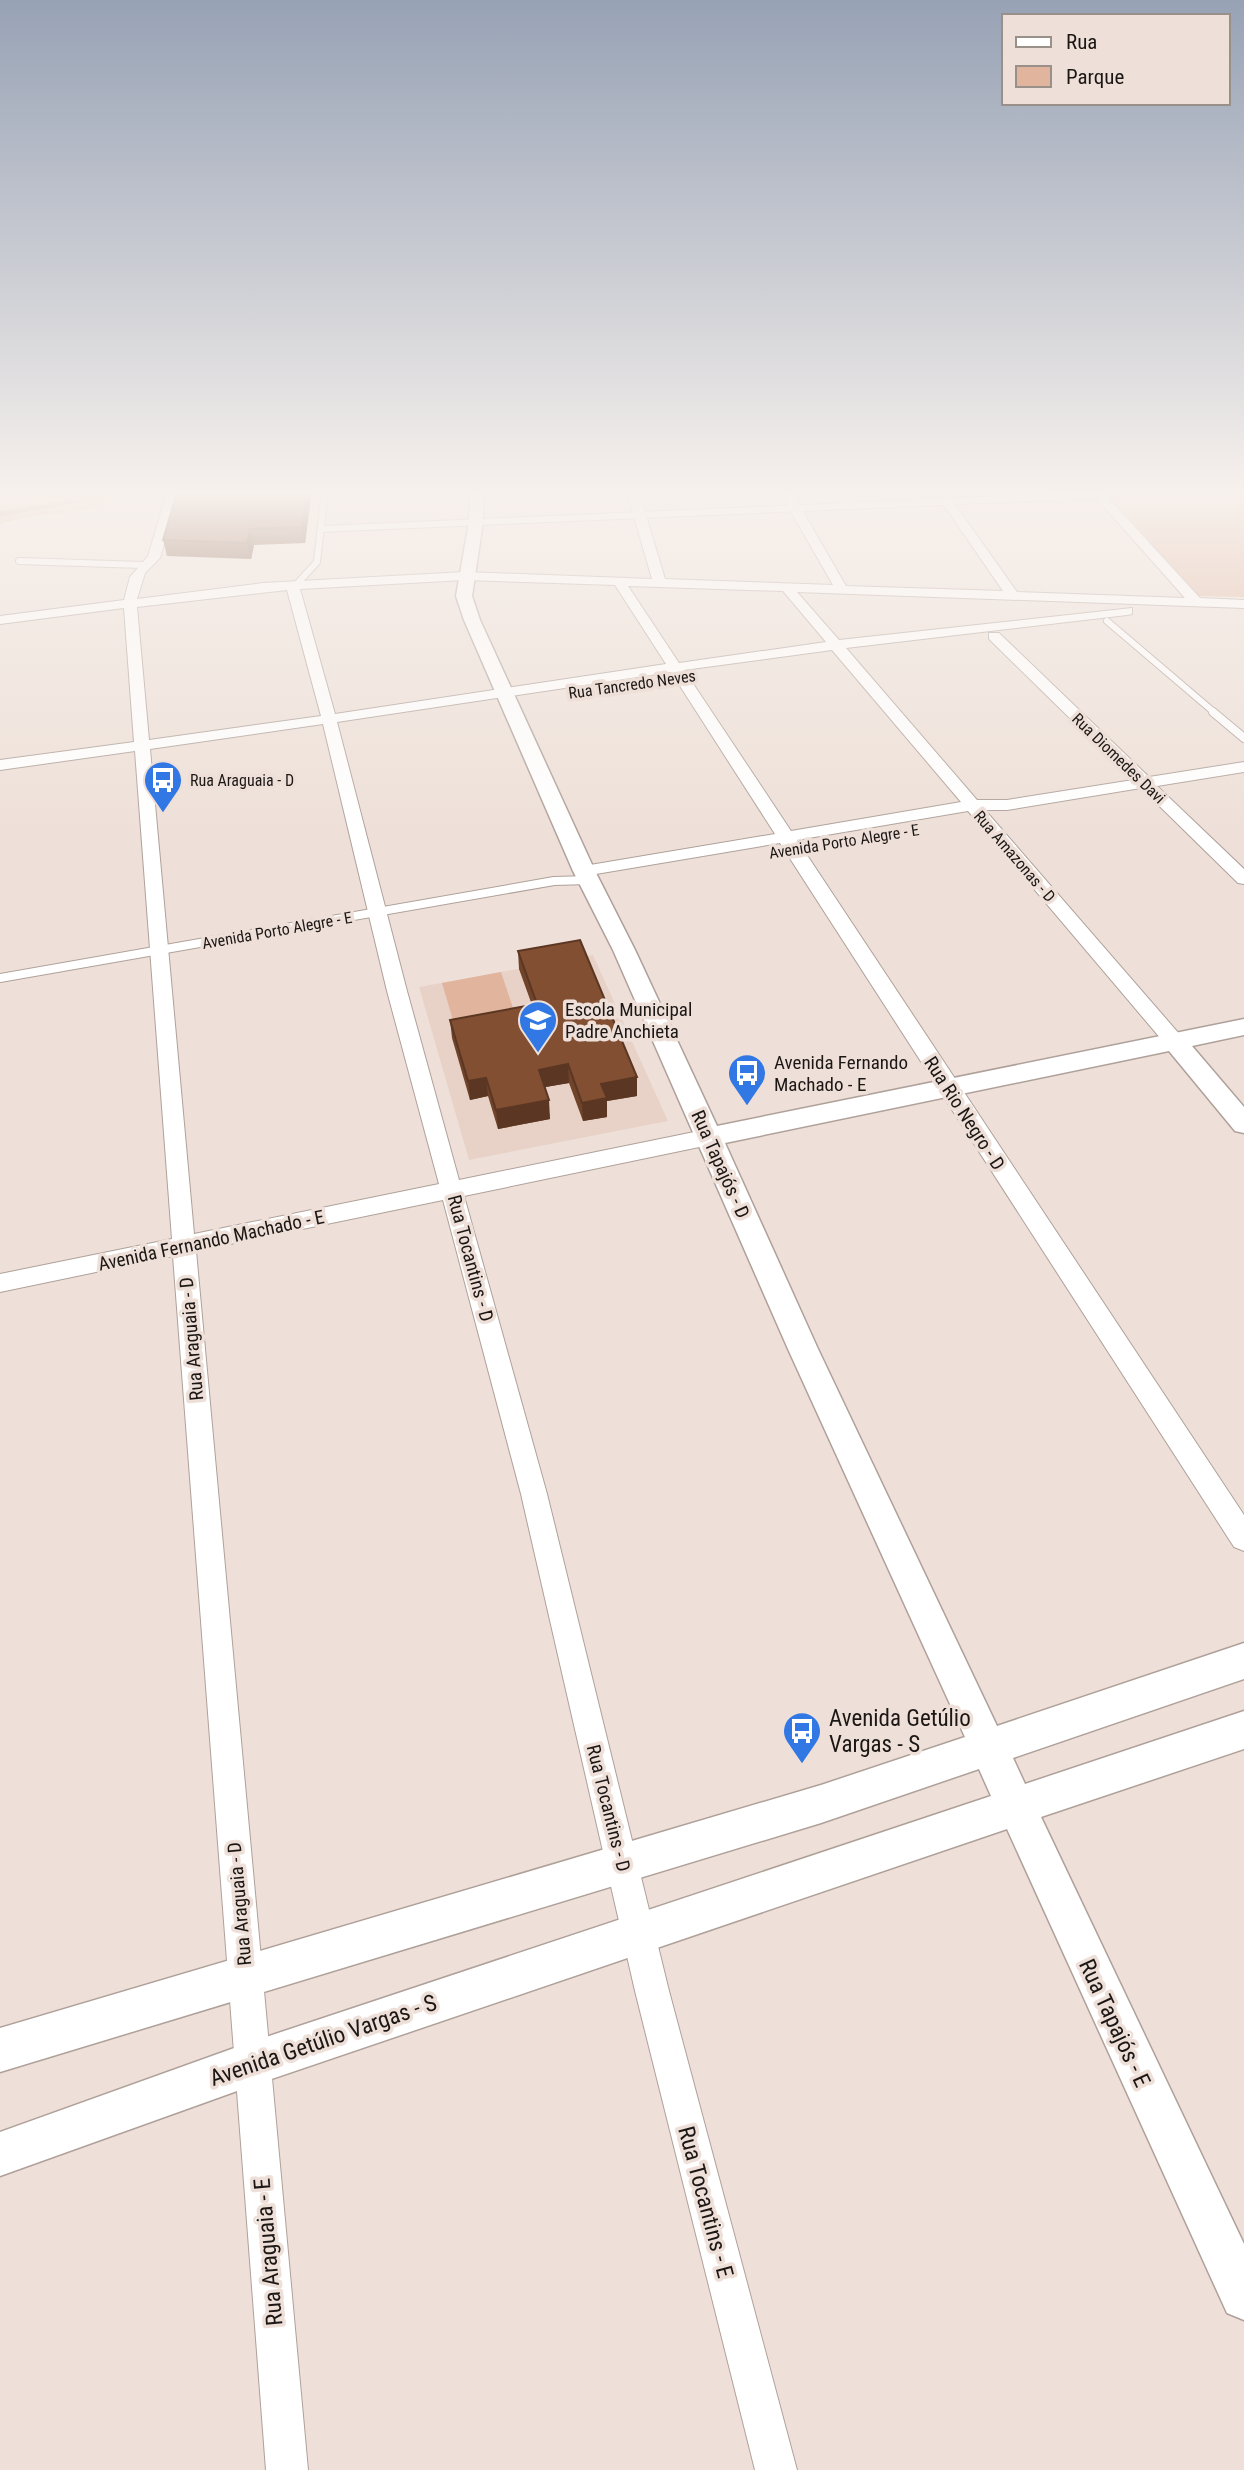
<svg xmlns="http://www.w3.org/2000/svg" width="1244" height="2470" font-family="'Roboto Condensed',sans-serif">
<rect width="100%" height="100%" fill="#eee0d8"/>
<path fill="#e8d2c7" d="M593 955 668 1121 469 1160 419 987Z"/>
<g fill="#e0b49d">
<path d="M0 489H141C99 517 47 509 0 524Z"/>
<path d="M1100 489H1244V597L1198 596Z"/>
<path d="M501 972 519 1026 458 1037 442 983Z"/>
</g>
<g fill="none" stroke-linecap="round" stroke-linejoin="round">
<path stroke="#bf8668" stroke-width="4.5" d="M0 514 87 499 124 489"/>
<defs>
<g id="service-far1">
<path d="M321 529 1099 495"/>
<path d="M19 561 143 565"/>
<path d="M294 587 317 562 325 489"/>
<path d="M1107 621 1215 713"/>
</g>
<g id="service">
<path d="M1213 712 1244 738"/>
<path d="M0 978 554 881 589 880"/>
</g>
<path id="minor" d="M168 489H180L160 558 145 573 137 599 263 583 465 572 652 579 626 489H638L665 579 833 585 778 489H790L846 586 1003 591 941 501 947 497 951 499 1017 592 1185 598 1088 489H1100L1200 598 1244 600V608L797 592 839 640 1132 608V614L1127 615 846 648 977 800H1007L1133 780 989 639V633H999L1149 777 1244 762V772L1157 786 1244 869V884L1238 883 1141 788 1007 810H985L1181 1036 1184 1041 1181 1046H1167L968 811 797 840 1244 1515V1551L1234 1547 780 843 584 876 575 871 584 866 775 834 671 672 337 722 407 991 459 1180 709 1129 717 1132 720 1137 717 1142 709 1145 464 1196 547 1494 669 1991 797 2470H755L635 1991 521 1494 443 1200 196 1251 308 2470H266L173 1256 0 1292V1274L172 1239 135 751 0 770V760L134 742 124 608 0 624V616L124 600 130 577 148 556ZM465 580 615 585 666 664 335 714 300 589ZM628 586 783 591 826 642 679 663ZM287 590 321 716 149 740 137 607ZM832 650 961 802 791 831 684 670ZM323 724 387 991 439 1184 194 1234 150 749Z"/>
<path id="tertiary" d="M470 489H484L483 522 472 596 480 620 595 871 635 950 717 1126 1244 1019V1035L1192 1046 1244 1107V1133L1235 1131 1169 1051 725 1143 818 1349 997 1726 1244 1643V1679L1013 1758 1025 1784 1244 1711V1749L1041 1817 1244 2244V2320L1227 2313 1007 1829 251 2086 0 2176V2132L251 2042 991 1796 979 1769 821 1823 0 2072V2028L821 1785 965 1737 788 1349 613 950 573 871 464 620 456 596 469 522Z"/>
</defs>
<use href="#service-far1" stroke="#afa19a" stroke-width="8"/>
<use href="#service" stroke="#afa19a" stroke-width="10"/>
<use href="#minor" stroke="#afa19a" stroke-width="2"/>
<use href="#tertiary" stroke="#afa19a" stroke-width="3"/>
<use href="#service-far1" stroke="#fff" stroke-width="6"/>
<use href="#service" stroke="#fff" stroke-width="8"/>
<use href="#minor" fill="#fff" fill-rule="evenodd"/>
<use href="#tertiary" fill="#fff" fill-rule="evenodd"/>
</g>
<g fill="#70442b">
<path d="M312 489 305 543 254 545 251 559 167 556 163 540Z"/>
<path d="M518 951 637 1096 607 1101V1117L583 1121 569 1083 545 1087 550 1119 498 1129 488 1096 470 1100 452 1038 450 1020 532 1005 519 969Z"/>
</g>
<g fill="#5b3723">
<path d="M308 489H312L305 543 302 527Z"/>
<path d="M250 529 254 545 251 559 247 543Z"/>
<path d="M568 1064 569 1083 540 1088 539 1070Z"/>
<path d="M637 1077V1096L607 1101V1117L583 1121 582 1103 601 1084Z"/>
<path d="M486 1078 488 1096 470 1100 468 1081Z"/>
<path d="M549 1100 550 1119 498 1129 496 1110Z"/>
</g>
<g fill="#824f32" stroke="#5b3723" stroke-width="2">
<path d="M178 489H308L302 527 250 529 247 543 163 540Z"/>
<path d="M580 940 637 1077 601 1084 607 1098 582 1103 568 1064 539 1070 549 1100 496 1110 486 1078 468 1081 450 1020 537 1004 518 951Z"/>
</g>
<linearGradient id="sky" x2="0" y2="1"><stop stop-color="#97a2b5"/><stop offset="0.59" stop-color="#f7f1ed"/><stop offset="1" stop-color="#f7f1ed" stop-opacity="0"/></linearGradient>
<rect width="1244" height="835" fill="url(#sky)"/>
<defs>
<symbol id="bus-pin" viewBox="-11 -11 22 30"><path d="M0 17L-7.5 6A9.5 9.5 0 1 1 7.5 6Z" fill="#3278e5" stroke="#eee0d8"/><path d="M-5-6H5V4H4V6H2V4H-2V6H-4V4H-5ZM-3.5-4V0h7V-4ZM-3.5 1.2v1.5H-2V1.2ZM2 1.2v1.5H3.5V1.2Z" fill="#fff"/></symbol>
<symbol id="school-pin" viewBox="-11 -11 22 30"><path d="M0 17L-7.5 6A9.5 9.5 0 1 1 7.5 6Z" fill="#3278e5" stroke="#eee0d8"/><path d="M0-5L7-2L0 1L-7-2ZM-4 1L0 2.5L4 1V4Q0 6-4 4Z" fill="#fff"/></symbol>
</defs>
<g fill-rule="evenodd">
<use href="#bus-pin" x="141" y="758" width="44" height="60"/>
<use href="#school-pin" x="516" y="998" width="44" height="60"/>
<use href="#bus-pin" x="725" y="1051" width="44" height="60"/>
<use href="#bus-pin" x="780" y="1709" width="44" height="60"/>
</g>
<g text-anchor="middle" stroke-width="7" stroke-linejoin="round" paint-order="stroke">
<g font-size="16" fill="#1c1715" stroke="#eee0d8">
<text transform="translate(632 684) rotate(-8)" y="6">Rua Tancredo Neves</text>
<text transform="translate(1119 758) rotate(44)" y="6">Rua Diomedes Davi</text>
<text transform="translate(844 841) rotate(-9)" y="6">Avenida Porto Alegre - E</text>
<text transform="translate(1015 856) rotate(49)" y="6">Rua Amazonas - D</text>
<text transform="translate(277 930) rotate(-10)" y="6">Avenida Porto Alegre - E</text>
</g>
<g font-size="16" fill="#1c1715" stroke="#eee0d8" text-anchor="start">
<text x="190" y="786">Rua Araguaia - D</text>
</g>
<g font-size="19" fill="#1c1715" stroke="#eee0d8" text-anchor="start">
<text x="565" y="1016">Escola Municipal<tspan x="565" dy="22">Padre Anchieta</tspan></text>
<text x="774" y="1069">Avenida Fernando<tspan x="774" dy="22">Machado - E</tspan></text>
</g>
<g font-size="19" fill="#1c1715" stroke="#eee0d8">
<text transform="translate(965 1113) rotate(57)" y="7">Rua Rio Negro - D</text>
<text transform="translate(721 1164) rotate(66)" y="7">Rua Tapajós - D</text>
<text transform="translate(211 1240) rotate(-12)" y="7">Avenida Fernando Machado - E</text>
<text transform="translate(471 1258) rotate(75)" y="7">Rua Tocantins - D</text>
<text transform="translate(191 1339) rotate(-95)" y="7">Rua Araguaia - D</text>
<text transform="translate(609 1808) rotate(76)" y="7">Rua Tocantins - D</text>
<text transform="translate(239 1904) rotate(-95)" y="7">Rua Araguaia - D</text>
</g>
<g font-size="23" fill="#1c1715" stroke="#eee0d8" text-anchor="start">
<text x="829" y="1726">Avenida Getúlio<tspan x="829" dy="26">Vargas - S</tspan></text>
</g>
<g font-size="23" fill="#1c1715" stroke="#eee0d8">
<text transform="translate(1115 2023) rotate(65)" y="8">Rua Tapajós - E</text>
<text transform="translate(323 2040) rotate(-19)" y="8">Avenida Getúlio Vargas - S</text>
<text transform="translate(706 2202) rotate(75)" y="8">Rua Tocantins - E</text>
<text transform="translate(268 2252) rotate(-95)" y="8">Rua Araguaia - E</text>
</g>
</g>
<rect x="1002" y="14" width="228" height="91" fill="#eee0d8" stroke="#9a908a" stroke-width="2"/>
<rect x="1016" y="37" width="35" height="10" fill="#ffffff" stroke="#9a908a" stroke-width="2"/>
<text x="1066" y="49" font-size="21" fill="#1c1715">Rua</text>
<rect x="1016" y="66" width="35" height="21" fill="#e0b49d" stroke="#9a908a" stroke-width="2"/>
<text x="1066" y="84" font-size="21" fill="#1c1715">Parque</text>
</svg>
